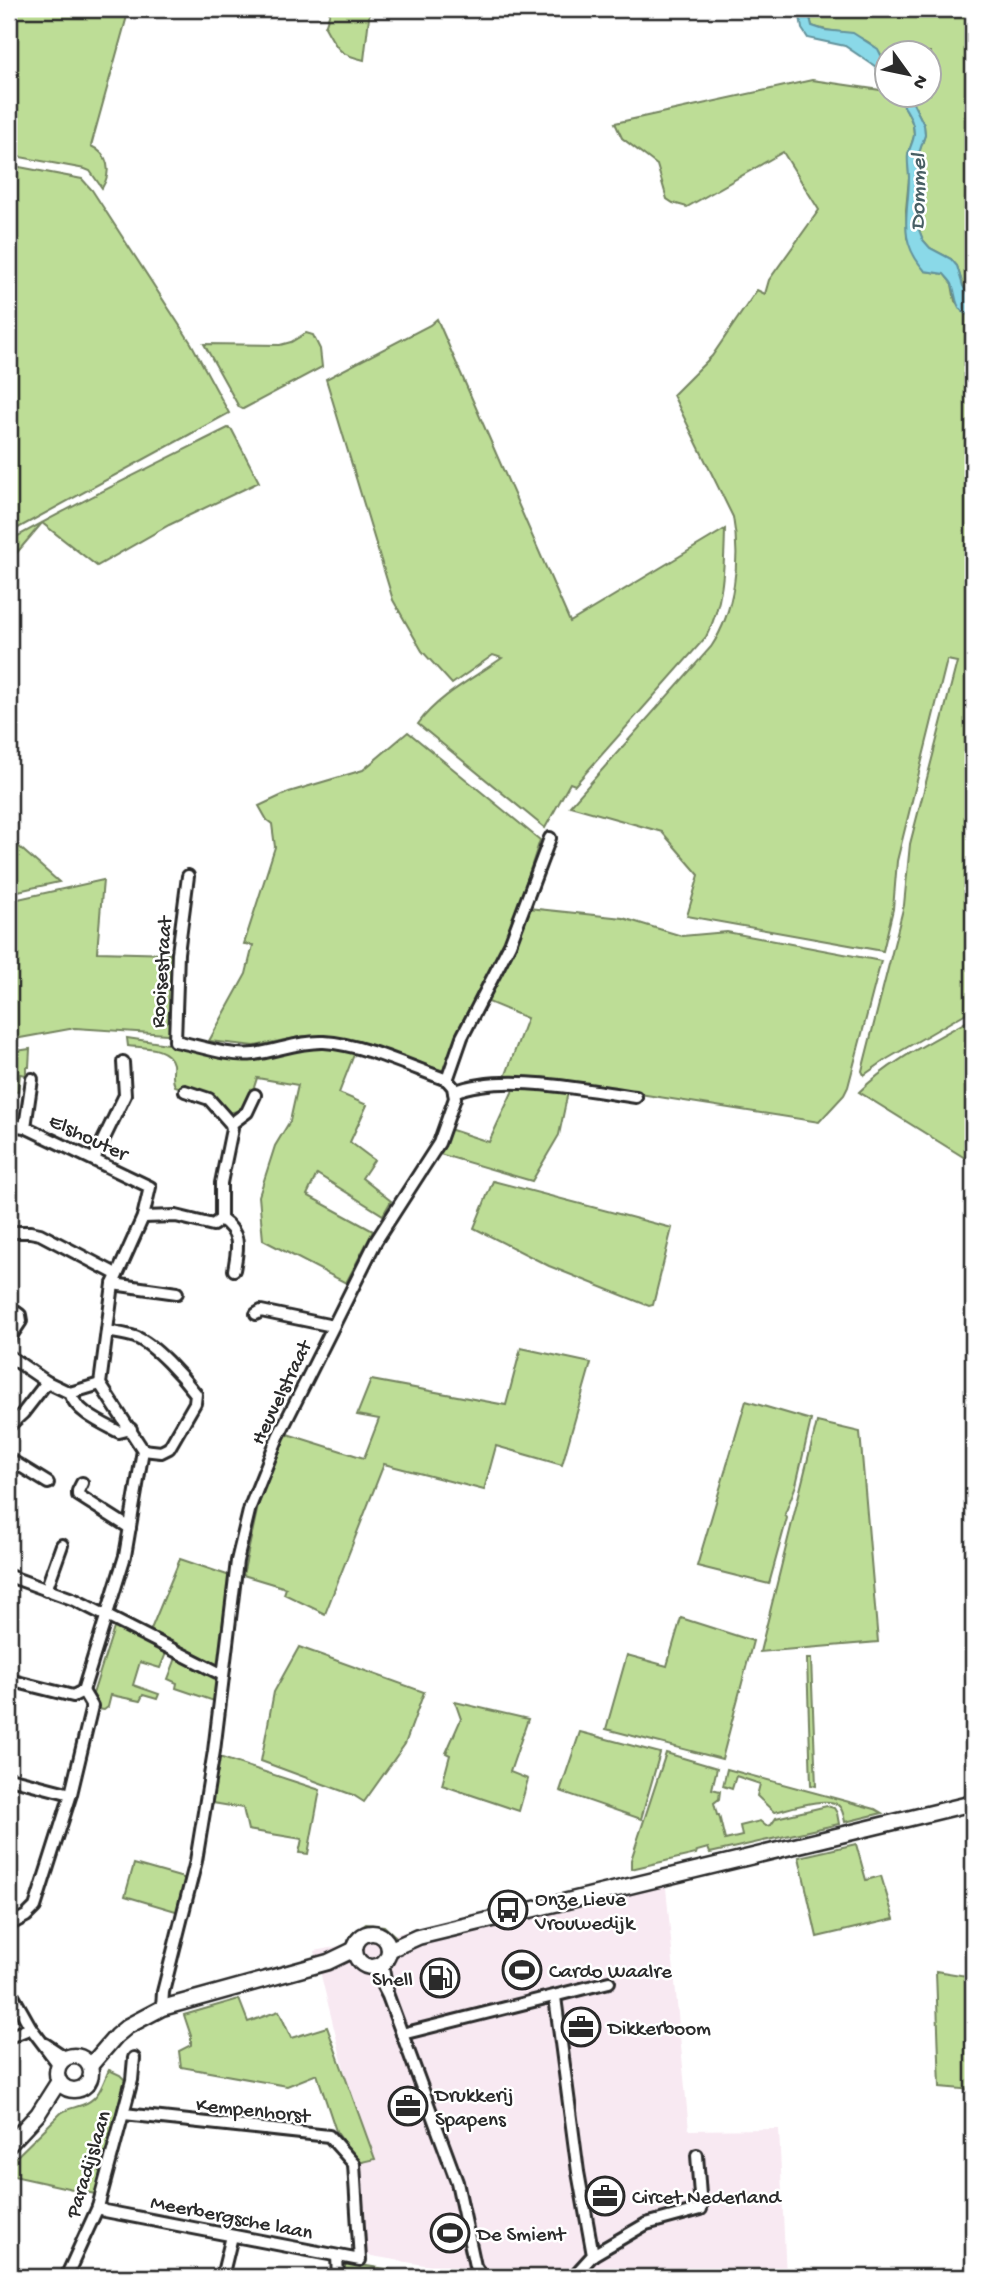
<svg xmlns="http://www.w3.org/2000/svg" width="982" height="2286" font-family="'Gochi Hand',sans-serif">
<rect width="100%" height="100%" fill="#fff"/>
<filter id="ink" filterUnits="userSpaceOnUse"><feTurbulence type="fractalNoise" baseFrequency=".0143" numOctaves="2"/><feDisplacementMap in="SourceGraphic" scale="14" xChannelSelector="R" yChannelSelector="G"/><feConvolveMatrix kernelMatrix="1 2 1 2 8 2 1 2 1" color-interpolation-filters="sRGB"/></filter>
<g filter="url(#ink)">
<path fill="#f8e9f2" d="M665 1877 689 2130 779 2129 786 2277H494L366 2255 360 2134 315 1951Z"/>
<g fill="#bddd96" stroke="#748460" stroke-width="2">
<path d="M9 9H129L91 146C109 154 112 172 102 188L90 171 85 169 9 155V29L15 19 9 17Z"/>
<path d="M331 9H370L364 60C338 54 338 50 325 27Z"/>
<path d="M808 9H973V298L971 299 963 286 957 266 951 259 930 248 923 240 916 222 919 197V153L925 135 924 125 909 95 930 94V52H888L887 67C883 61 882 53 876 48 854 29 836 35 812 26Z"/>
<path d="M812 80 887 91 888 94 895 95 905 107 913 124 914 136 908 155 909 178 906 210 907 238 925 271 944 274 952 284 955 301 968 315 973 312V1009L887 1059 864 1075 862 1071 904 905 910 844 957 662 947 660 897 861 893 909 883 951 687 916 699 875 662 832 570 806 711 647C735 611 741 559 733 517L673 395 712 356 757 290 765 294 769 280 819 210 783 152 687 207 673 203 667 199 657 165 622 138 615 123Z"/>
<path d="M9 165 82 179 92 190 191 343 229 413 9 533Z"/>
<path d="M437 319 570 622 725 529C724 567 724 603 706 637L575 785 570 783 545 828 418 724C438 696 475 677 502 658L493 655 452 684 422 651 393 600 326 379 430 325Z"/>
<path d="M306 333 313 335 320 349 322 367 243 409 239 407 204 344 280 345 291 342Z"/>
<path d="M228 428 232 430 259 482 169 525 97 566 42 523 9 562V541C80 501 154 465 228 428Z"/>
<path d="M408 732 540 840 509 934 445 1071 330 1037 304 1036 255 1046 209 1041 246 974 253 945 244 944 275 847 272 824 267 820 259 806 289 792 363 770Z"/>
<path d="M9 838 59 882 9 893Z"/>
<path d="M103 880 97 952 174 954 171 1032 167 1034 75 1028 9 1040V901Z"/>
<path d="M528 908 623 918 682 936 727 932 881 961 848 1087 844 1095 819 1122 608 1089 504 1080 527 1018 486 1001 507 962Z"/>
<path d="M973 1018V1163L859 1092C891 1060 934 1040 973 1018Z"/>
<path d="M127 1038 181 1046 226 1057 307 1046 327 1045 355 1052 339 1093 367 1105 350 1142 374 1160 362 1178 391 1201 383 1215 317 1174 307 1195 373 1231 346 1283 263 1240 259 1196 275 1146 290 1121 298 1085 257 1078 250 1100 245 1109 229 1113 211 1097 175 1086C171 1078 174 1073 173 1064 169 1046 142 1048 128 1046Z"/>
<path d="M30 1049 29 1067H26V1075L20 1074 18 1092 9 1091V1052Z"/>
<path d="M514 1088 568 1092 559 1135 532 1181 436 1153 449 1129 489 1142Z"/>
<path d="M493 1181 672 1228 653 1305 649 1306 549 1266 474 1228Z"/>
<path d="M521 1348 591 1363 562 1465 496 1446 484 1490 384 1464 325 1614 284 1594 286 1588 243 1575 263 1483 284 1433 364 1458 379 1419 357 1415 371 1380 506 1405Z"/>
<path d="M746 1401 811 1420 796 1485 785 1514 787 1518 769 1584 697 1566Z"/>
<path d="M817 1422 860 1432 878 1642 760 1652Z"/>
<path d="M180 1559 233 1577 221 1667 149 1634Z"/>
<path d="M681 1618 753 1641 722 1759 606 1729 627 1655 667 1666Z"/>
<path d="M114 1628H118L166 1653 160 1668 140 1662 133 1685 159 1694 157 1699 143 1695 140 1701 111 1695 108 1707 104 1710 98 1709 92 1697Z"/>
<path d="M299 1647 424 1692 405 1744 364 1802 353 1795 261 1761 274 1692Z"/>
<path d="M176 1658 214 1676 218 1681 214 1701 176 1688 177 1683 168 1679Z"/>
<path d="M807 1659H811L816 1786 811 1785Z"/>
<path d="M455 1702 528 1719 510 1772 528 1779 519 1811 442 1785 450 1755 446 1753 461 1719Z"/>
<path d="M580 1732 660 1753 641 1819 560 1791Z"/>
<path d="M666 1753 717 1768 712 1789 720 1791 719 1799 714 1803 717 1815H719L725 1840 742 1836 740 1826 760 1821 766 1826 771 1825 776 1818 827 1806 834 1808 837 1813 839 1824 710 1853 708 1848 697 1851 696 1854 631 1869V1860Z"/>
<path d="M219 1757 320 1790 308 1854 299 1853 302 1839 248 1830 243 1808 212 1803Z"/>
<path d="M727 1769 875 1809 882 1813 845 1822C844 1817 843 1810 839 1806 829 1795 788 1809 774 1812L757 1796 760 1784 736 1776 732 1789 723 1786Z"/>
<path d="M856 1844 866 1880 881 1876 894 1919 817 1937 799 1857Z"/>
<path d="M134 1864 187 1879 179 1912 125 1896Z"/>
<path d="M366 1924 384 1926 395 1936C387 1936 380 1928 371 1929 360 1930 355 1943 346 1947L352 1934Z"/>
<path d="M936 1971 973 1977V2090L940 2087Z"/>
<path d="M239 1999 248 2022 279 2011 291 2038 327 2027 375 2159 358 2163 336 2131 317 2074 287 2086 181 2067 179 2051 191 2045V2036L184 2015Z"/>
<path d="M109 2070 120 2075 125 2080 95 2194 9 2175V2164L61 2113C68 2108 74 2108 82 2105 100 2099 102 2084 109 2070Z"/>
<path d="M348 2263 435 2277H341L340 2270Z"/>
</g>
<g fill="#8ad9e8" stroke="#64939c" stroke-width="2">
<path d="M799 9H808L812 26 824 30 853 33 878 49 887 67V86L879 77 876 67 845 46 808 38 802 29Z"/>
<path d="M895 95H909L924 125 925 135 919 153V197L916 222 923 240 930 248 951 259 957 266 963 286 971 299 973 298V312L968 315C954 309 957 296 952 284 952 283 945 275 944 274L925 271C896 239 909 214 909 177 909 170 907 162 908 155 909 148 914 141 914 134 914 119 904 105 895 95Z"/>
</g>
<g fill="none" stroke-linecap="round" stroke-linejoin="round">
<defs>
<g id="street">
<path d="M188 876 178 953 175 1041C200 1046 229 1057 254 1054 277 1051 300 1041 324 1042 362 1044 411 1067 447 1080"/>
<path d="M447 1080 462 1037 510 944 550 838"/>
<path d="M454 1092C503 1072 584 1090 636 1097"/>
<path d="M231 1124 247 1112 255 1095"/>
<path d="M9 1125 25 1127 150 1187 143 1217 113 1284 100 1384 143 1450 125 1556 83 1691 73 1696 9 1680"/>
<path d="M25 1127 32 1079"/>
<path d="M94 1159 125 1095 123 1062"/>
<path d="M143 1217 176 1216 213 1225 221 1219V1183L232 1129 231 1124 209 1099 185 1091"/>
<path d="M221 1219C242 1234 238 1247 234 1270"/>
<path d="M9 1232H30L40 1234 116 1274"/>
<path d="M113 1284 177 1293"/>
<path d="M9 1307 20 1315 21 1321 9 1339"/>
<path d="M256 1314 261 1311 333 1326"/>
<path d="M107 1331C116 1333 126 1334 135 1337 154 1344 183 1377 196 1394L195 1403 169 1448 161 1452 143 1450"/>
<path d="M9 1356 47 1382 70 1393C76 1412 102 1423 119 1432L131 1429"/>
<path d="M70 1393 100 1384"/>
<path d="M9 1426 23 1413 47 1382"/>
<path d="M9 1459 48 1483"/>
<path d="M82 1483 78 1491V1495L130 1528"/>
<path d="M9 1576 75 1600 223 1675"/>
<path d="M46 1590 62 1545"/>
<path d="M9 1778 71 1794"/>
<path d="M9 1925 26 1916 35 1907 71 1794 92 1706 83 1691"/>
<path d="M382 1963 387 1990"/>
<path d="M373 1967 388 1996 457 2182 475 2266 482 2277"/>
<path d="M9 1989 31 2028 59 2065"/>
<path d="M555 1997 578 2172 593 2255 573 2277"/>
<path d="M162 2008 163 1992 196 1861 214 1751 237 1561 250 1507 278 1437 376 1241 439 1143 455 1098 453 1087 447 1080"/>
<path d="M402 2034 609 1982"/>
<path d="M9 2037 31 2028"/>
<path d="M45 2044 66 2058"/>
<path d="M98 2207 105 2211 360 2260 354 2164 329 2136 124 2114"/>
<path d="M593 2255 646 2224 701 2209 697 2155"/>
<path d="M337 2256 338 2277"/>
<path d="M66 2277 98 2207 132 2080 134 2058"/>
<path d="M222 2277 232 2236"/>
</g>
<g id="secondary">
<circle cx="372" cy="1950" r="17"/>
<path d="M389 1950 418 1937 973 1803"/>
<circle cx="74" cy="2073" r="17"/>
<path d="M90 2066 116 2036 128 2026 162 2008 328 1962 355 1949"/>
<path d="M9 2145 38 2114 59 2081"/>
</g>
</defs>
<use href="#street" stroke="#2b2b2b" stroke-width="16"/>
<use href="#secondary" stroke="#2b2b2b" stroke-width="19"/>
<use href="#street" stroke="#fff" stroke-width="10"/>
<use href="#secondary" stroke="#fff" stroke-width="14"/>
</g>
</g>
<defs>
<symbol id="bus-ring" viewBox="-11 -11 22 22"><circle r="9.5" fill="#fff" stroke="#2b2b2b" stroke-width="1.5"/><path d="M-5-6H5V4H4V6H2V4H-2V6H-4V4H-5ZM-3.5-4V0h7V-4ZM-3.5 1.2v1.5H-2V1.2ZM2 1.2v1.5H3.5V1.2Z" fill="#2b2b2b"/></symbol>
<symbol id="stadium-ring" viewBox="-11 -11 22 22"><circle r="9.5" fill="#fff" stroke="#2b2b2b" stroke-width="1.5"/><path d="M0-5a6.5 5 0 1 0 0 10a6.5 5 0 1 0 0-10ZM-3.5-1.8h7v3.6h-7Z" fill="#2b2b2b"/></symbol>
<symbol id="fuel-ring" viewBox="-11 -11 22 22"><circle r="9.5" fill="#fff" stroke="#2b2b2b" stroke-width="1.5"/><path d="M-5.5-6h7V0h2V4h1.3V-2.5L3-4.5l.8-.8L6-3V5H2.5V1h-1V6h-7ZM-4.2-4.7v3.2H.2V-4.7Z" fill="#2b2b2b"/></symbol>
<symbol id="office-ring" viewBox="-11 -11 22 22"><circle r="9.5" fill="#fff" stroke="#2b2b2b" stroke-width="1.5"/><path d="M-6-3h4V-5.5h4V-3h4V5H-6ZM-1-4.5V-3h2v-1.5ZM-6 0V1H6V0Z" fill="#2b2b2b"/></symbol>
</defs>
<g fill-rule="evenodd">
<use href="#bus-ring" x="486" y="1888" width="44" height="44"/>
<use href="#stadium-ring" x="500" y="1948" width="44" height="44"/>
<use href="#fuel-ring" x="418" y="1956" width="44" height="44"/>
<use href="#office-ring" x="559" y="2005" width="44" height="44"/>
<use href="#office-ring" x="386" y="2084" width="44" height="44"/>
<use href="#office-ring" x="583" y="2174" width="44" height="44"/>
<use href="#stadium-ring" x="428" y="2211" width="44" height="44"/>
</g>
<g text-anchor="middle" stroke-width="5" stroke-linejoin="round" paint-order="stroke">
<g font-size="21" fill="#2b2b2b" stroke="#fff">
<text transform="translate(160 972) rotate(-86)" y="7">Rooisestraat</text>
<text transform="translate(89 1136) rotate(25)" y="7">Elshouter</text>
<text transform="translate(280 1392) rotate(-64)" y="7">Heuvelstraat</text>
<text transform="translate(253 2109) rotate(6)" y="7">Kempenhorst</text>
<text transform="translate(87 2164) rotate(-73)" y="7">Paradijslaan</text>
<text transform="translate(232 2216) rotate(11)" y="7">Meerbergsche laan</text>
</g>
<g font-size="21" fill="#2b2b2b" stroke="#fff" text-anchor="start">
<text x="535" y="1905">Onze Lieve<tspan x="535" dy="24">Vrouwedijk</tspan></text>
<text x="549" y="1977">Cardo Waalre</text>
<text x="413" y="1985" text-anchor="end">Shell</text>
<text x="608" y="2034">Dikkerboom</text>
<text x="435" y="2101">Drukkerij<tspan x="435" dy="24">Spapens</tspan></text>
<text x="632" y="2203">Circet Nederland</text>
<text x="477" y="2240">De Smient</text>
</g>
<g font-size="23" font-style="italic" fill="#485f64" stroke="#fff">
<text transform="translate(916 192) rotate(-89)" y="8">Dommel</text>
</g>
</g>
<rect width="982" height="2286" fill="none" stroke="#fff" stroke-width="35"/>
<rect x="18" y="18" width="947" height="2251" fill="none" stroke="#2b2b2b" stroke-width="2.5" filter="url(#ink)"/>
<g transform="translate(908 74) rotate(123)"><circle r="33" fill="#ffffff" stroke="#aaaaaa" stroke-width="2"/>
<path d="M0-5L12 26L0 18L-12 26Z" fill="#2b2b2b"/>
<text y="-10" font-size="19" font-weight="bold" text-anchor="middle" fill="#2b2b2b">N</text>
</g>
</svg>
